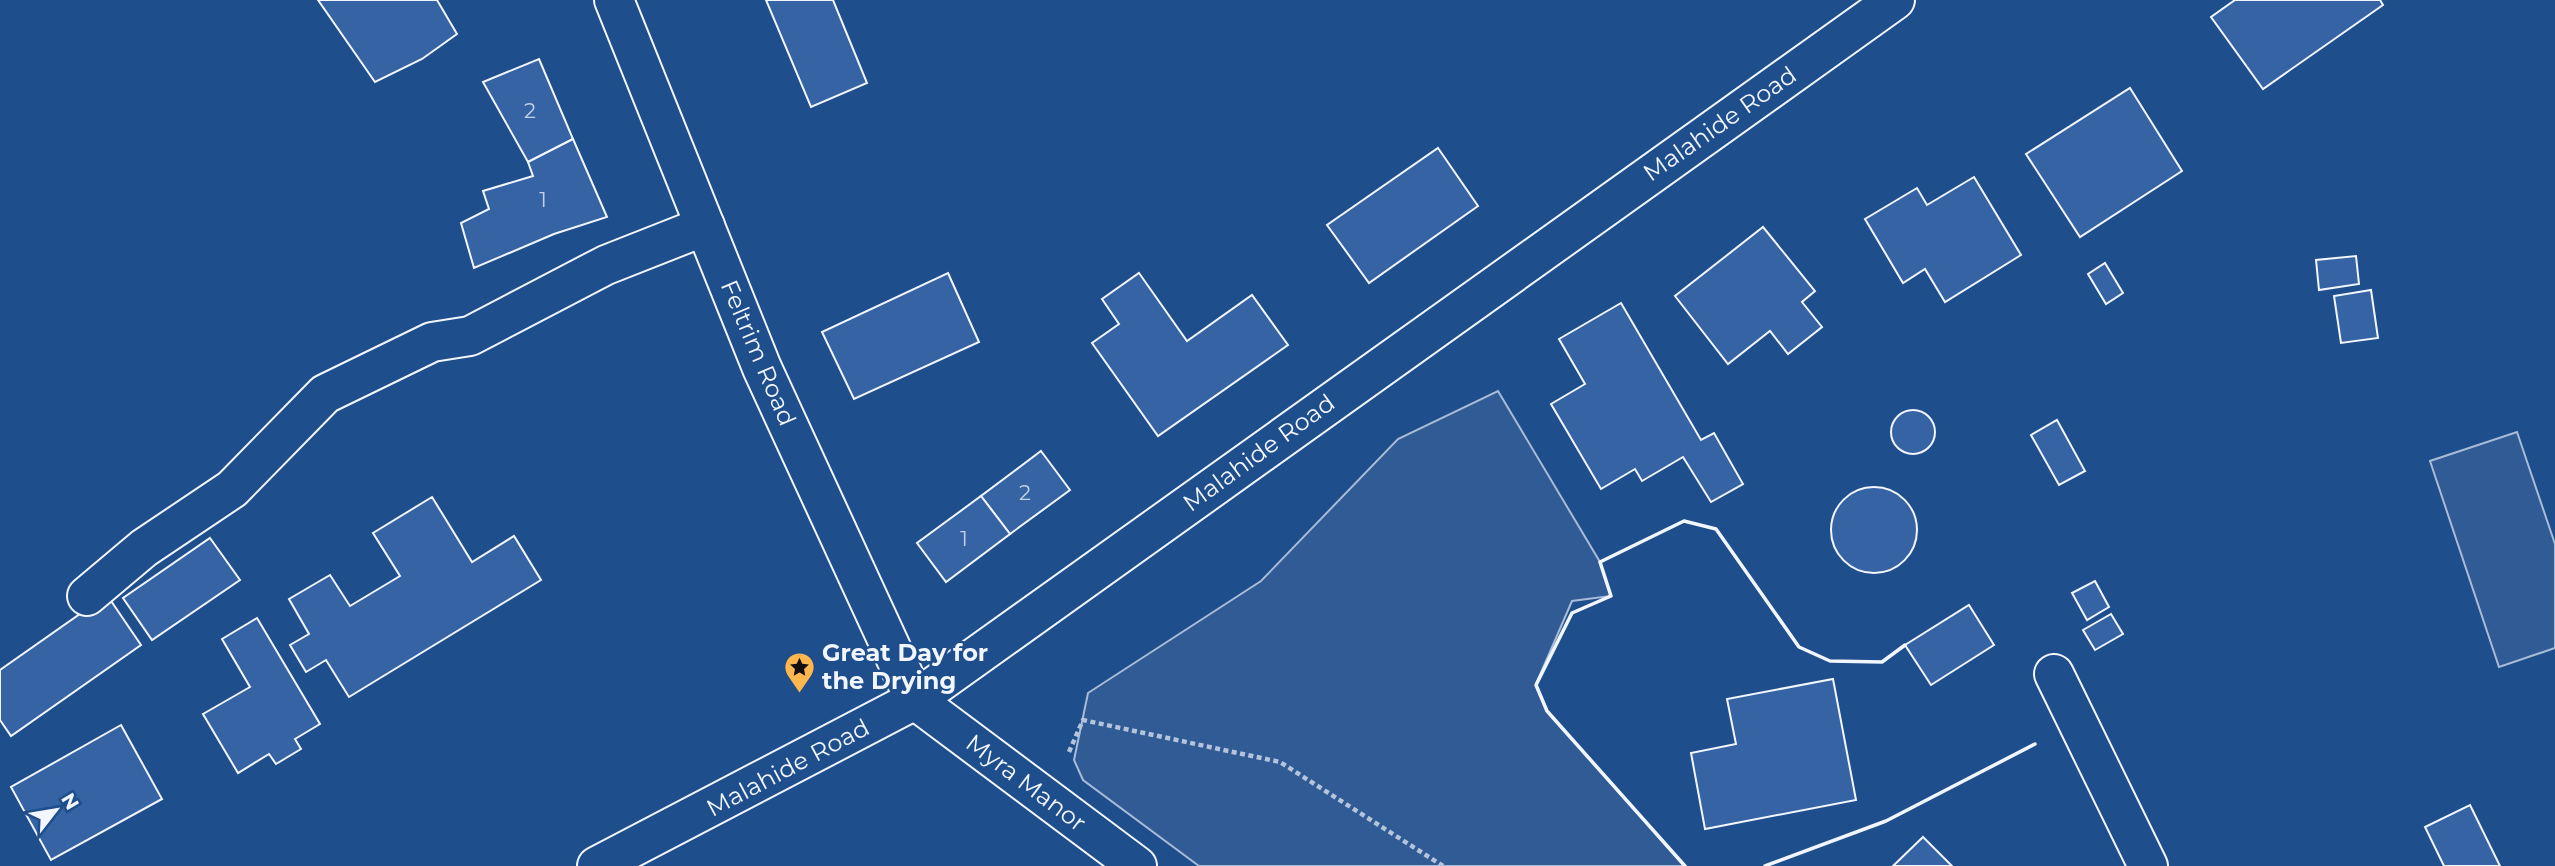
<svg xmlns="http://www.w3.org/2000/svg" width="2555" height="866" font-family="Montserrat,sans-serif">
<rect width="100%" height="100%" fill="#1f4e8c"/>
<g fill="#305b95" stroke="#a8bbd7" stroke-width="2">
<path d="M1498 391 1600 562 1611 596 1572 601 1536 684 1547 711 1684 866H1199L1083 780 1074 760 1088 693 1261 581 1398 439Z"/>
<path d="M2517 432 2555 544V648L2499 667 2430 461Z"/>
</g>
<g fill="#3563a3" stroke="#f2f6ff" stroke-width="2">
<path d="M318 0H437L457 34 422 59 375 82Z"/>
<path d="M766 0H833L867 83 811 107Z"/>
<path d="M2235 0H2380L2383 5 2263 89 2211 17Z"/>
<path d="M539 59 573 139 528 162 483 82Z"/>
<path d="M2130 88 2182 171 2080 237 2026 154Z"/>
<path d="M573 139 607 217 554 234 474 268 461 223 489 209 483 191 533 176 528 162Z"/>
<path d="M1438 148 1478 206 1369 283 1327 225Z"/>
<path d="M1974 177 2021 255 1945 302 1925 269 1903 283 1865 219 1917 188 1927 205Z"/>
<path d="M1763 227 1815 291 1802 302 1822 327 1788 354 1770 331 1728 364 1675 296Z"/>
<path d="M2356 256 2359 284 2319 290 2316 260Z"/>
<path d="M2105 263 2123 293 2106 304 2088 274Z"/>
<path d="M948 273 979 342 854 399 822 332Z"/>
<path d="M1139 273 1187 341 1252 295 1288 345 1158 436 1092 343 1119 324 1102 299Z"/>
<path d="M2371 290 2378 338 2341 343 2334 296Z"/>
<path d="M1621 303 1701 440 1714 433 1743 484 1711 502 1683 457 1642 481 1635 469 1601 489 1551 404 1585 384 1559 339Z"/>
<circle cx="1913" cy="432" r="22"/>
<path d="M2057 420 2085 471 2059 485 2031 435Z"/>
<path d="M1041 451 1070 490 1010 534 981 496Z"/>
<circle cx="1874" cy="530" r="43"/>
<path d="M981 496 1010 534 946 582 917 543Z"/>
<path d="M432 497 472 562 514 536 541 580 349 697 326 660 306 672 290 645 309 634 289 599 330 575 350 606 400 576 373 533Z"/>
<path d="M210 538 240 580 152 640 123 598Z"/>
<path d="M2095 581 2109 607 2087 620 2072 593Z"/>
<path d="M107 595 141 645 11 736 0 720V670Z"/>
<path d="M1969 605 1994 645 1931 685 1905 645Z"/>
<path d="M2111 614 2123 634 2095 650 2083 630Z"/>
<path d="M257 618 320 724 295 739 301 749 276 764 269 754 238 773 203 714 250 687 222 639Z"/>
<path d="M1833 679 1856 800 1705 829 1691 753 1736 744 1727 699Z"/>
<path d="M121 725 162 799 51 860 11 787Z"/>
<path d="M2470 805 2500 866H2444L2425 827Z"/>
<path d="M1923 837 1952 866H1893Z"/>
</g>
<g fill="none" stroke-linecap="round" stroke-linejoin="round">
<defs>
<g id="minor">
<path d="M614 0 762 368 915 700 1137 866"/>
<path d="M87 596 144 548 232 489 325 394 432 342 470 336 606 265 705 226"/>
<path d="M2054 674 2148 866"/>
</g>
<path id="major" d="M597 866 915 700 1895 0"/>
</defs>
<use href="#minor" stroke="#f2f6ff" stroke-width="42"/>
<use href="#major" stroke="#f2f6ff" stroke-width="42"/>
<path stroke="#b3c4dc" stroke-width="4.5" stroke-dasharray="5 3.5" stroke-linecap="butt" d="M1069 752 1083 720 1280 762 1443 866"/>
<use href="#minor" stroke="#1f4e8c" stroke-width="38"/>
<use href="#major" stroke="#1f4e8c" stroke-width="38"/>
<g stroke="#f2f6ff" stroke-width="3.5">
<path d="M1685 866 1547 711 1536 685 1572 613 1611 596 1600 562 1684 521 1716 529 1799 647 1830 661 1882 662 1905 645"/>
<path d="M1765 866 1886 821 2035 744"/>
</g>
</g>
<defs>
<symbol id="sight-pin" viewBox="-11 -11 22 30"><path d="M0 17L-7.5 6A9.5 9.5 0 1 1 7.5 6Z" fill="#ffb74d" stroke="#1f4e8c"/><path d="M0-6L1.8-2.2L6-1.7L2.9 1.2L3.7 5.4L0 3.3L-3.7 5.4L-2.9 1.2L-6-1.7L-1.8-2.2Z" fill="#111"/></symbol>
</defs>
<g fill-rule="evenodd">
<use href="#sight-pin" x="782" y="650" width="35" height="47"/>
</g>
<g text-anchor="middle" stroke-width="5" stroke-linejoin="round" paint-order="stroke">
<g font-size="21" fill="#c3d1e8">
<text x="530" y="118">2</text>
<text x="543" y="207">1</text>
<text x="1025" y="500">2</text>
<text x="964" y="546">1</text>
</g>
<g font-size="24" fill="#f2f6ff" stroke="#1f4e8c">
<text transform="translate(1720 124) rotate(-35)" y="8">Malahide Road</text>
<text transform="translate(758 353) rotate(67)" y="8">Feltrim Road</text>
<text transform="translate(1259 453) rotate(-36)" y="8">Malahide Road</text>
<text transform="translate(788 768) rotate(-28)" y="8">Malahide Road</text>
<text transform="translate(1026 783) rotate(37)" y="8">Myra Manor</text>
</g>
<g font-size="24" font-weight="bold" fill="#f2f6ff" stroke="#1f4e8c" text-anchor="start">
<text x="822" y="661">Great Day for<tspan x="822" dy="28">the Drying</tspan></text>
</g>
</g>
<g transform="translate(56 810) rotate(59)" stroke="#1f4e8c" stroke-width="5" paint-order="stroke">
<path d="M0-5L12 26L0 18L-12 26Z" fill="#f2f6ff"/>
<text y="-10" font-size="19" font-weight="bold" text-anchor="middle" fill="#f2f6ff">N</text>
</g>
</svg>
